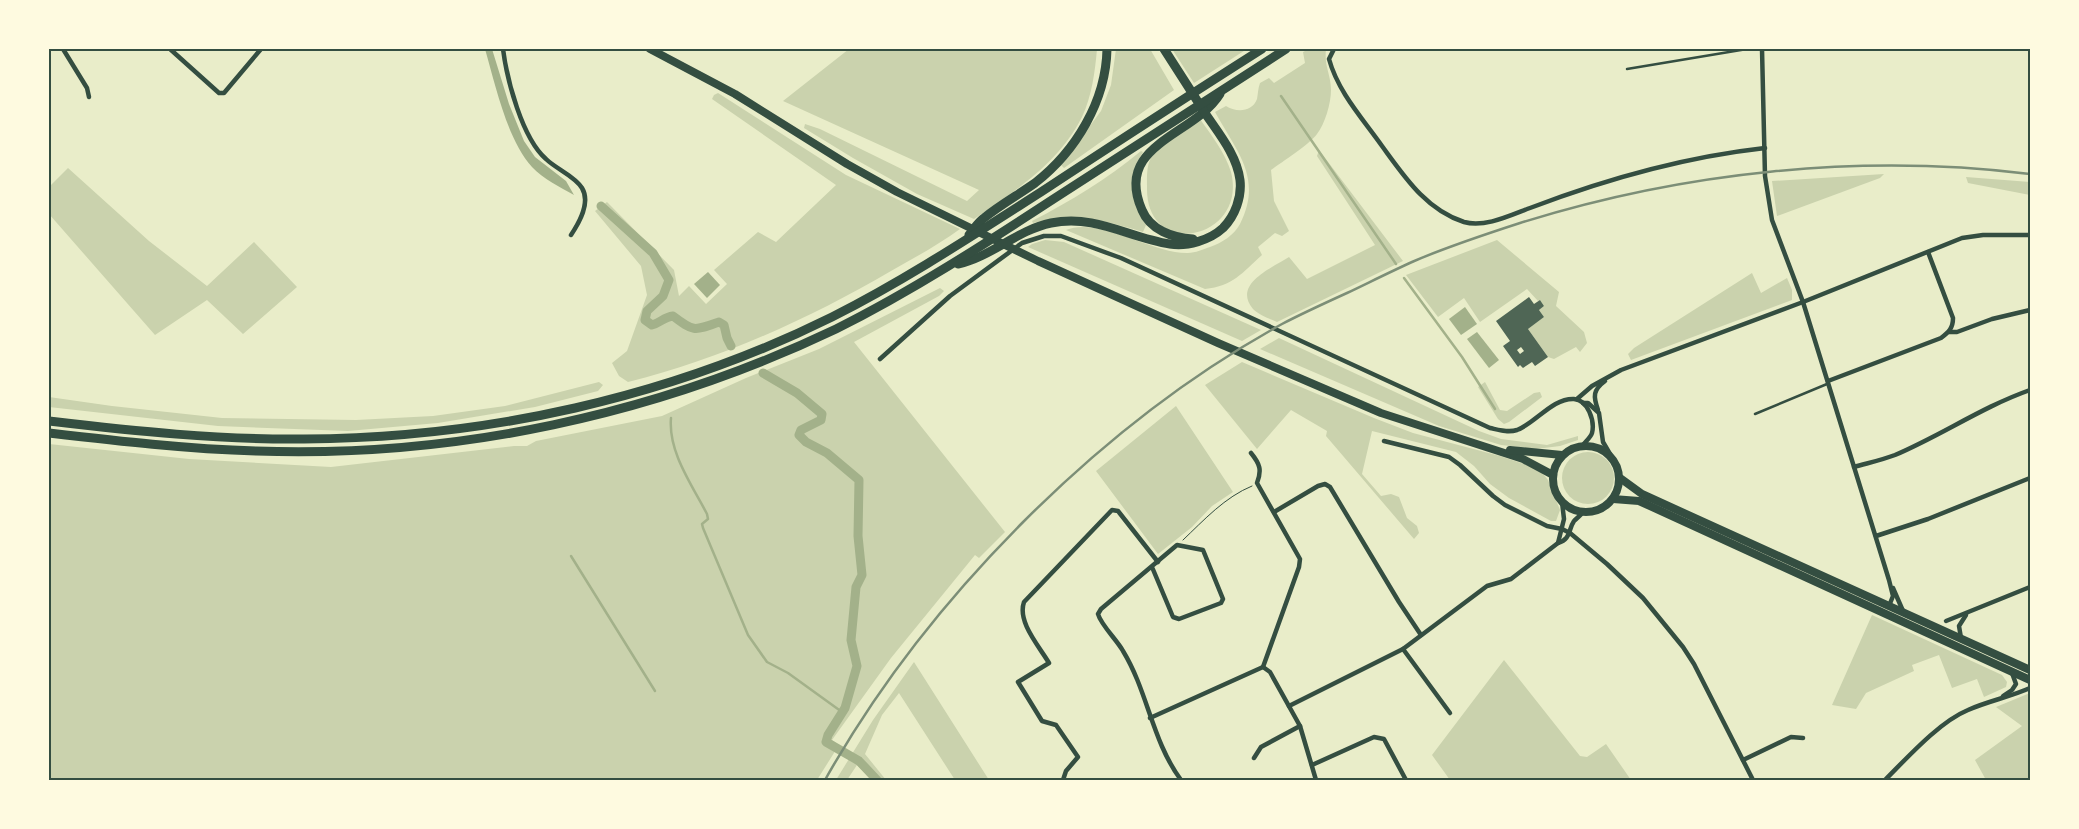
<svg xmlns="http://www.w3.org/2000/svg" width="2079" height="829" font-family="'Libre Baskerville',serif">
<rect width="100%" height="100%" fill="#e9edc9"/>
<g fill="#cad2ad">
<path d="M849 49H1097C1095 71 1092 96 1082 117 1059 163 1015 191 974 219L917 194 853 158 804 128 805 124 820 129 967 201 979 190 783 101Z"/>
<path d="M1116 49H1150L1174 90 1064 168 1061 165 1101 111 1111 85Z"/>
<path d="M1172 49H1247L1194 83Z"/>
<path d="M1309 49H1326C1324 67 1331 74 1331 90 1331 103 1325 124 1317 134 1310 144 1282 162 1271 170L1274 201 1289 231 1282 236 1275 233 1258 247 1262 255C1242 273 1233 286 1205 289L1066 230C1098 216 1153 254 1188 253 1195 253 1204 249 1210 247 1222 243 1234 235 1240 224 1263 178 1237 152 1215 112L1226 106C1235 112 1252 113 1257 99 1258 94 1258 88 1260 83L1269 78 1274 83 1305 63 1303 52Z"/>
<path d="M718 93 846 175 960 229C938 245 914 258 891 271 809 319 720 359 628 382L619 376 612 363 627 351 647 295 641 266 595 211 607 202 674 270 679 296 689 286 706 304 727 284 714 270 758 232 776 242 836 185 712 99 714 95Z"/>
<path d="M1200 119C1212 136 1225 153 1231 172 1248 239 1147 261 1147 189 1147 179 1146 165 1152 156 1164 140 1184 130 1200 119Z"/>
<path d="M1319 150 1403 261 1277 322C1270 319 1259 315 1253 309 1232 284 1272 268 1289 257L1307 279 1375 245 1317 156Z"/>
<path d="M1141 151 1143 152C1126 179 1131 199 1146 225L1143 232C1103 220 1075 212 1033 223L1032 221C1071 201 1107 179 1141 151Z"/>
<path d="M68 168 149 241 207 286 254 242 297 287 243 334 207 300 155 335 49 214V187Z"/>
<path d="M1884 174 1880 178 1777 216 1772 181Z"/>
<path d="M1966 177 2030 182V195L1968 183Z"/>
<path d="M1045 240 1064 242 1261 330 1242 341 1028 247 1032 244Z"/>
<path d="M1497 240 1559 292 1556 306 1584 332 1587 343 1580 352 1576 347 1554 359 1548 357 1528 329 1544 317 1539 310 1544 306 1540 300 1538 301 1527 289 1480 322 1464 298 1438 317 1406 275Z"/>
<path d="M1752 273 1761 293 1787 278 1792 290V300L1631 360 1628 354 1634 348Z"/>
<path d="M940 288 944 291 939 296 854 342 1005 532 979 558 975 555 891 658 832 740 839 745 817 780H49V444L189 459 331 467 514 446H527L536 441 662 416 746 378 819 349Z"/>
<path d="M1279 338 1479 431 1501 439 1547 445 1578 436V440L1560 446 1536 449 1501 445 1439 426 1260 349Z"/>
<path d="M1242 362 1374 418 1413 433 1500 456 1539 469 1548 480 1560 510 1556 521H1551L1509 498 1490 484 1474 466 1456 452 1372 431 1362 474 1381 496 1391 494 1399 497 1407 518 1417 526 1419 533 1414 539 1326 436 1327 431 1291 410 1257 449 1205 385Z"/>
<path d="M599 382 603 385 598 391 535 407 438 423 348 431 218 426 49 407V397L112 406 222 418 356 420 433 416 505 406Z"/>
<path d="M1485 382 1500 410 1507 411 1534 393 1540 392 1542 397 1509 422 1504 424 1498 419 1478 387Z"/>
<path d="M1176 406 1233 492 1212 506 1192 527 1158 554 1096 471Z"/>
<circle cx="1588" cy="478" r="26"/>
<path d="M1872 615 2002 675 2007 682 2006 687 1984 697 1977 679 1952 688 1939 655 1912 665 1914 671 1866 693 1856 709 1832 705Z"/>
<path d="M1504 660 1580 756 1587 757 1606 744 1631 780H1450L1432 755Z"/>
<path d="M914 662 989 780H955L899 693 882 715 865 754 886 780H872L857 765 847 780H836L873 720Z"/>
<path d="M2030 693V780H1986L1975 760 2022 726 1996 707Z"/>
</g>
<g fill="#a3b18a">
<path d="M485 49H492L509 104 524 141 535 157 566 181 574 195C560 187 543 179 532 167 507 140 495 83 485 49Z"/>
<path d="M708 272 720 285 707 298 694 284Z"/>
<path d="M1465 307 1477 324 1461 335 1449 319Z"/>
<path d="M1477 332 1499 360 1489 368 1467 339Z"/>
</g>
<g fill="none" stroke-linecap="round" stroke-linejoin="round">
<g stroke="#a3b18a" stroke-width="2.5">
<path d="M1281 96 1396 264"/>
<path d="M1404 278 1462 357 1495 409"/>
<path d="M671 418C668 452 692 485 707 514L708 519 702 524 703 528 748 635 767 662 788 673 842 712"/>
<path d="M571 556 655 691"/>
</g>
<g stroke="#a3b18a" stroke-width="9">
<path d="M601 206 653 253 669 280 663 296 647 311 645 320 652 325C660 323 664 317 673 316 694 332 694 331 719 322L724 325 727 338 731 346"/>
<path d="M763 373 797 393 822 414 821 420 801 430 799 435 806 442 827 453 859 480 858 536 862 575 856 587 851 640 857 666 845 708 828 735 826 742 859 761 877 780"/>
</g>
</g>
<path fill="#4f6655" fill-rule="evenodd" d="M1529 297 1534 304 1540 300 1544 306 1539 310 1544 317 1528 329 1548 357 1535 366 1532 362 1523 368 1520 365 1518 367 1503 346 1510 341 1496 321ZM1521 347 1524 351 1520 354 1517 350Z"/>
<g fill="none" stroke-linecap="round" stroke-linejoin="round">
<path stroke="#344e41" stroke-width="1" d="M1183 540C1204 520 1225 497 1252 486"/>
<g stroke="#344e41" stroke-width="2.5">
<path d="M1627 69 1747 49"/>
<path d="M1755 414 1827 384"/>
</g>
<g stroke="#344e41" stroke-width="4.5">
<path d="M63 49 87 88 89 97"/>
<path d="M170 49 219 93H224L261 49"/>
<path d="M503 49C507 80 522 138 546 159 556 169 575 176 582 188 591 203 579 223 571 235"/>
<path d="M1334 49 1329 59C1338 92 1363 119 1382 146 1404 176 1426 210 1464 222 1485 228 1511 215 1530 208 1606 179 1684 157 1765 148"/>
<path d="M1762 49 1765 176 1772 220 1803 302 1889 580 1893 596 1889 606"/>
<path d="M1949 332H1957L1992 319 2030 310"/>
<path d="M880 359 950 296 1022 243 1044 236H1061L1121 258 1490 428C1499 430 1508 433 1517 430 1536 423 1552 398 1574 399 1588 400 1595 421 1592 433 1591 437 1586 441 1583 445"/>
<path d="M1828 381 1941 338C1949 332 1953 328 1953 318L1928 252"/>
<path d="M1577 399 1592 386 1621 370 1803 302 1962 238 1983 235H2030"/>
<path d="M1583 403H1588L1599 413 1603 442 1610 454"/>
<path d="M1598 410C1593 396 1593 390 1605 381"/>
<path d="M1384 441 1449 457 1460 465 1493 496 1505 505 1547 526 1562 529 1570 533 1607 564 1643 598 1683 647 1694 664 1753 780"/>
<path d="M1854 467C1868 463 1882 460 1895 455 1942 435 1982 407 2030 390"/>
<path d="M1274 512 1318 486 1325 484 1330 487 1399 602 1421 635"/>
<path d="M1876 536 1928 519 2030 478"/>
<path d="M1558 543 1564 519 1562 502"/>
<path d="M1152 567 1173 617 1179 619 1221 603 1223 599 1203 550 1177 545 1101 609 1098 614C1101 625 1117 640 1123 651 1148 692 1152 741 1181 780"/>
<path d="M1893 588 1903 611"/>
<path d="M1946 621 2030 587"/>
<path d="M1961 638 1959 626 1966 615"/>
<path d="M1403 649 1450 713"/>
<path d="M1263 667 1270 672 1300 726 1316 780"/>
<path d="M2003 696 2012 690 2016 684 2012 673"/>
<path d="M1289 706 1403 649 1487 586 1511 579 1558 543C1571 539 1568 530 1574 521 1577 518 1581 515 1583 512"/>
<path d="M1150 718 1263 667 1299 567 1300 559 1257 483C1262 470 1260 464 1251 453"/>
<path d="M1254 758 1261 747 1300 726"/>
<path d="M1743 760 1791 737 1803 738"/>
<path d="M1312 765 1374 737 1384 739 1406 780"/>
<path d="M1063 780 1066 771 1078 757 1056 725 1042 721 1018 682 1049 663C1039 646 1017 622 1024 602L1112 510 1118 511 1158 562"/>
<path d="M1885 780C1907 758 1939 722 1968 710 1988 701 2010 697 2030 688"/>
</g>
<g stroke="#344e41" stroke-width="8">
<path d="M650 49 735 94 847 164 897 192 1038 261 1218 343 1381 413 1523 459 1553 475"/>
<circle cx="1586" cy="479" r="33"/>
<path d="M1510 450 1562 455"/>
<path d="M1620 478 1642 494 2030 670"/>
<path d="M1613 499 1639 501 2030 680"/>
</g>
<g stroke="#344e41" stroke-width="9">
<path d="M969 235C974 229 978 222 984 218 1000 205 1018 195 1035 183 1076 151 1106 101 1107 49"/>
<path d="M1193 239C1173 238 1150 230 1142 210 1113 144 1194 136 1220 94"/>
<path d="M958 264C991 257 1017 230 1051 223 1096 214 1129 238 1170 244 1187 247 1210 240 1223 228 1235 216 1242 197 1240 180 1237 156 1220 135 1207 116 1193 94 1178 71 1164 49"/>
<path d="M49 421C134 431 219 440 304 439 486 438 669 398 832 317 905 280 972 236 1041 192 1114 144 1188 96 1262 49"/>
<path d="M49 433C118 441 187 449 256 451 455 458 656 415 836 329 912 291 983 245 1055 198 1132 149 1209 99 1286 49"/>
</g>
<path stroke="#7c8e77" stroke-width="2.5" d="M825 780C926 600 1100 424 1282 324 1303 313 1325 303 1347 293 1368 283 1390 272 1412 262 1446 247 1483 235 1520 223 1683 172 1860 153 2030 174"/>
</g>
<rect width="2079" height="829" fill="none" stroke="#fefae0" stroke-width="100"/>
<rect x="50" y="50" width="1979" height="729" fill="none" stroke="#344e41" stroke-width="2"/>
</svg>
